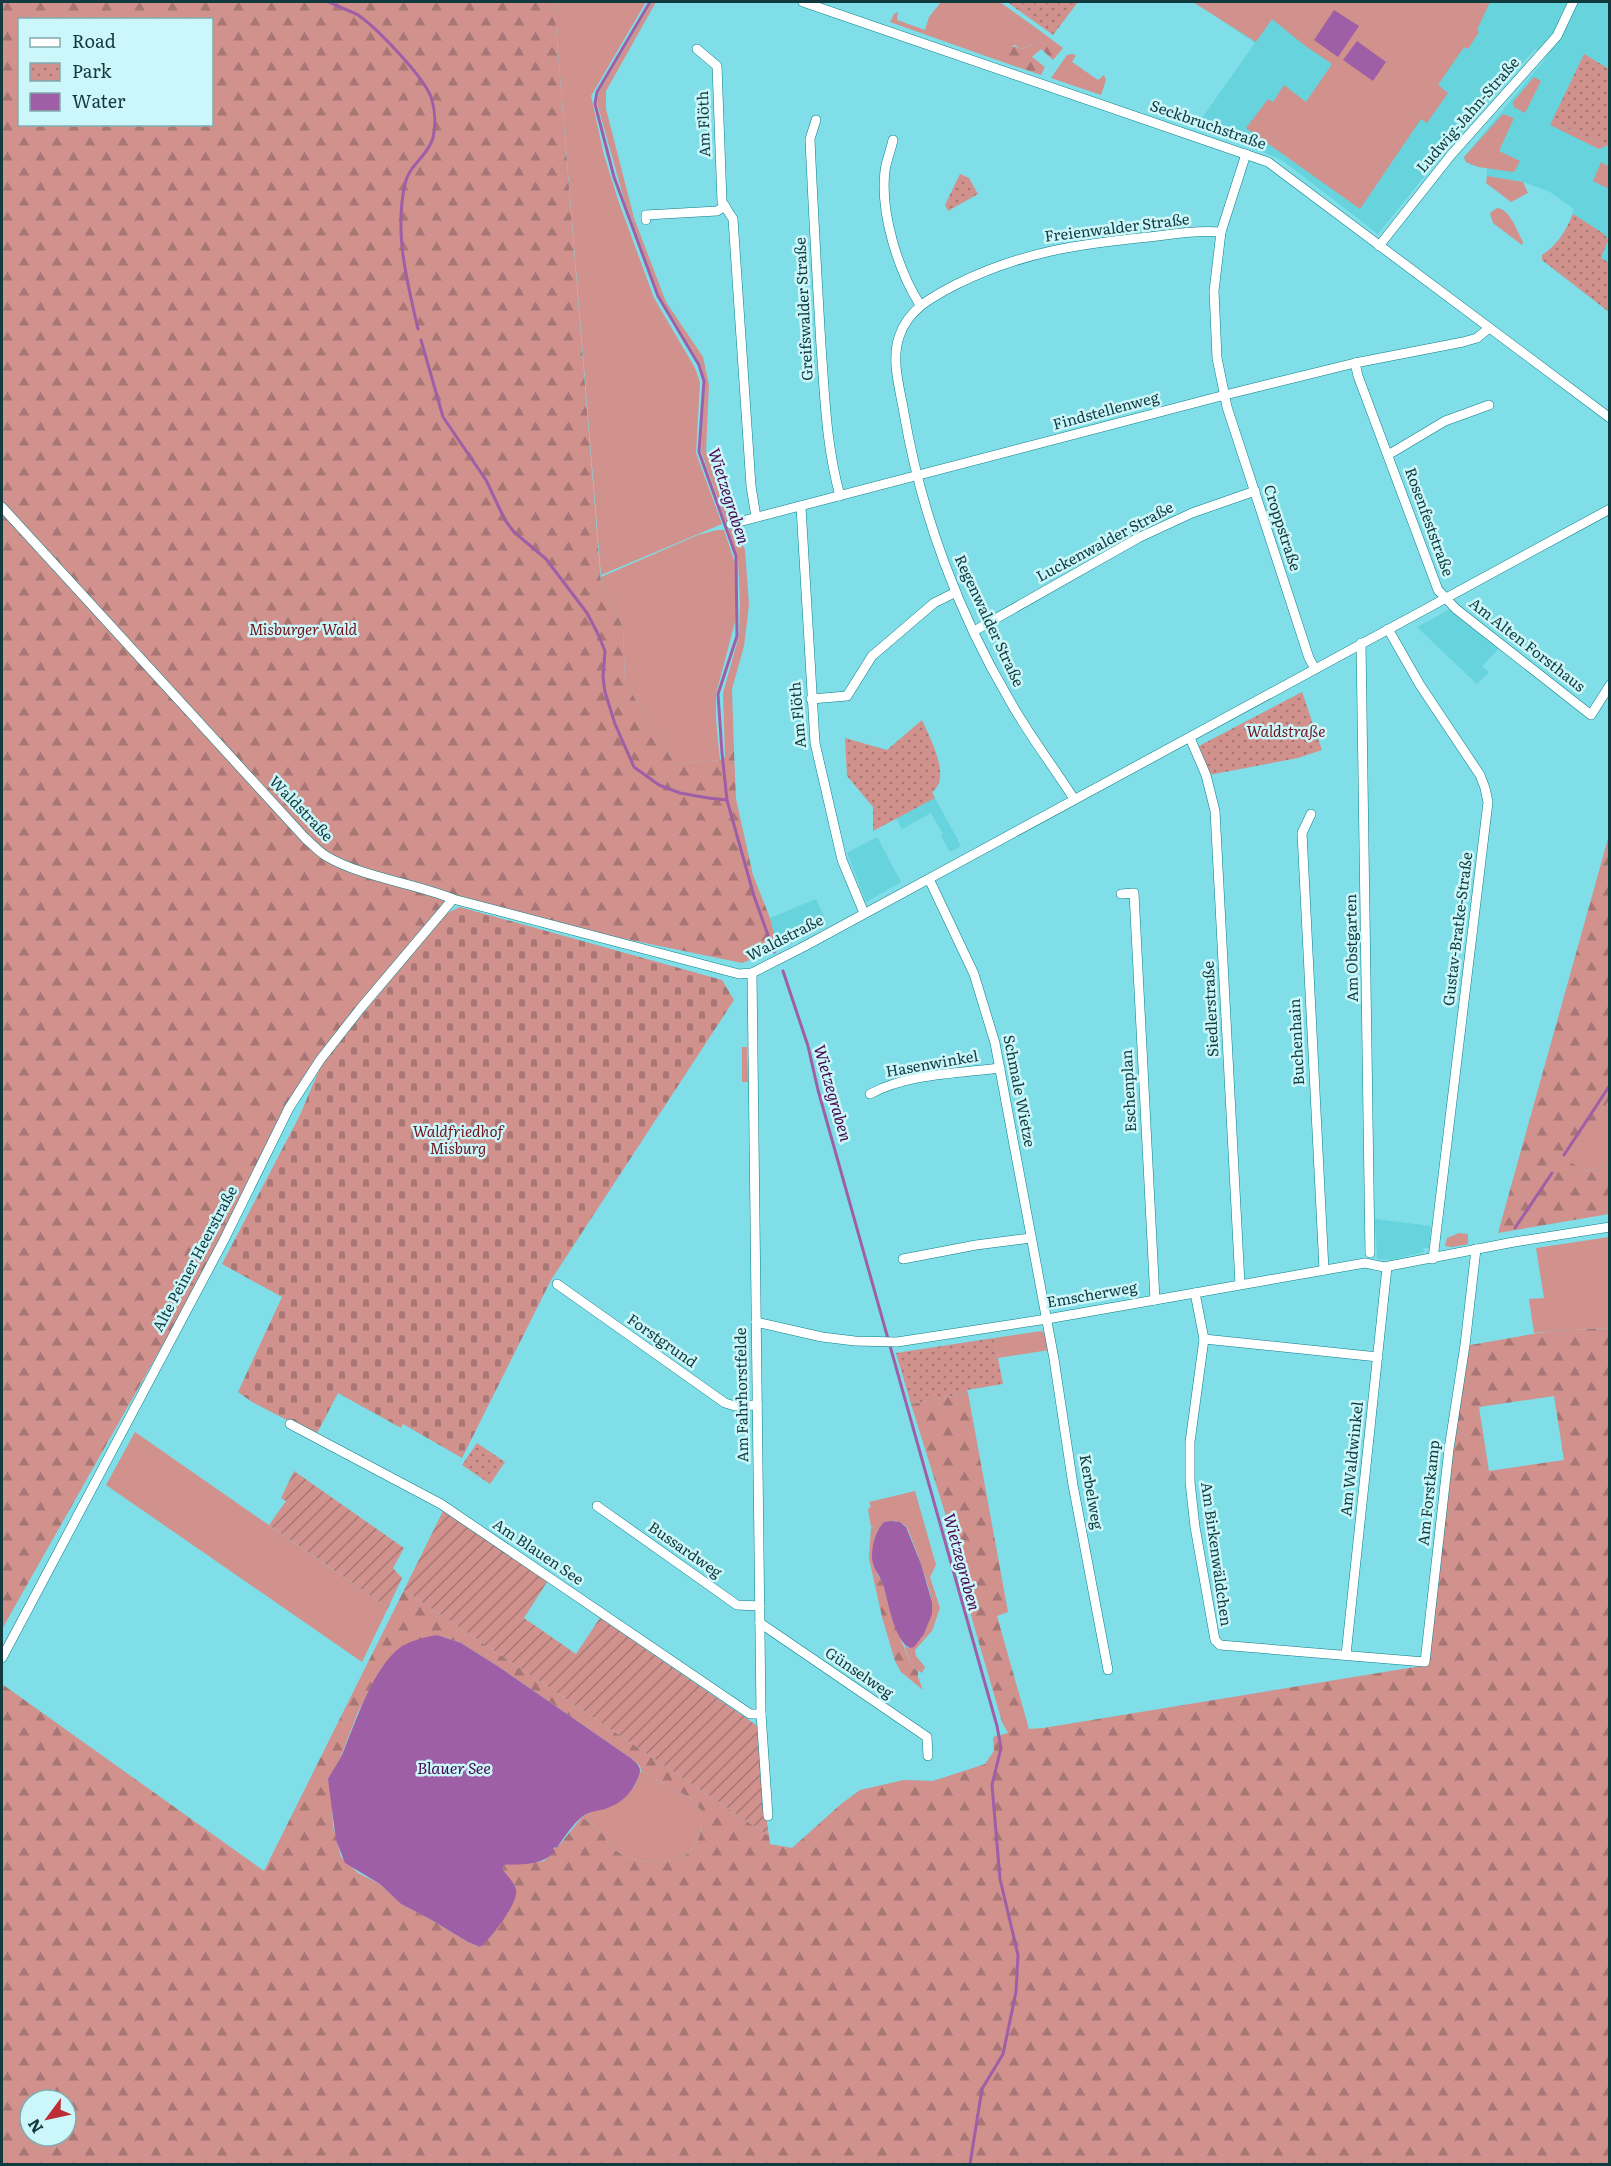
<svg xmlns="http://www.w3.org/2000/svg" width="1611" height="2166" font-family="Literata,serif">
<defs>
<pattern id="forest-firs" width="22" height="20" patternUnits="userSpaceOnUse" patternTransform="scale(1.5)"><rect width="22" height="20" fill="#d1918d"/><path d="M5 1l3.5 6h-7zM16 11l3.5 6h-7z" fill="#a87775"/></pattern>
<pattern id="cemetery-stones" width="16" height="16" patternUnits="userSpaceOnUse" patternTransform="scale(1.5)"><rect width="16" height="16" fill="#d1918d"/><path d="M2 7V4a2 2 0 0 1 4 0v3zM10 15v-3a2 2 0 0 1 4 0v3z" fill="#a87775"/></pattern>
<pattern id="park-dots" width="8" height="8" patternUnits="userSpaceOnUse" patternTransform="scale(1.5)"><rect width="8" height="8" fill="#d1918d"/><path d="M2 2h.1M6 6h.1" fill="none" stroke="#a87775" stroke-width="1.8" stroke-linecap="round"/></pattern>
<pattern id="garden-furrows" width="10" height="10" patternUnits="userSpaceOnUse" patternTransform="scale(1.5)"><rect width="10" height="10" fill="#d1918d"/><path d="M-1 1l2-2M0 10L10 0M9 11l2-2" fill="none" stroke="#a87775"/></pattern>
</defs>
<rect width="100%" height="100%" fill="#7fdee7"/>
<g fill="#67d3dc">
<path d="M1197 2H1609V312L1542 260V255L1554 246 1567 229 1574 209 1550 192 1523 182 1487 176V168L1471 165 1464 160V157L1546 58 1535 49 1448 147 1378 234 1283 161 1237 140 1195 128 1255 43 1196 3Z"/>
<path d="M1450 609 1500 647 1482 666 1489 672 1477 684 1417 627Z"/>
<path d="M935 798 961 846 950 852 941 836 943 834 931 813 902 829 896 818Z"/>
<path d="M877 837 901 882 866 902 847 853Z"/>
<path d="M816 899 827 923 778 950 770 918Z"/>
<path d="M1375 1219 1431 1226 1429 1248H1423L1424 1252 1392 1260 1377 1259Z"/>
</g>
<g fill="#d1918d">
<path d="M554 2H646L591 96 604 155 618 200 654 298 695 368 700 382 696 453 722 524 601 575Z"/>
<path d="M652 2H656L606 91V109L634 218 666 302 703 357 709 385 706 451 725 510 731 522 726 523 701 451 705 381 701 365 659 295 624 199 597 103 599 92Z"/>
<path d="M941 2H1000L1043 33 1034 44 1021 49 1015 45 998 51 997 60 890 22 894 14 898 12 897 20 925 30 929 17Z"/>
<path d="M1193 2H1490L1477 30 1479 32 1468 49 1464 47 1438 85 1448 93 1427 123 1421 119 1360 209 1246 128 1268 99 1273 102 1284 85 1306 102 1332 64 1304 45 1272 19 1256 42Z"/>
<path d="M1072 54 1076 55 1072 62 1098 80 1104 75 1106 80 1101 95 1051 78 1067 55Z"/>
<path d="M1534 77 1541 81 1525 113 1514 107 1513 102Z"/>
<path d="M1503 114 1514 118 1499 151 1520 161 1514 172 1478 167 1466 162 1464 157Z"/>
<path d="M1552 121 1606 146 1599 149 1550 125Z"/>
<path d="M1601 162 1609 167V189L1593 181Z"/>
<path d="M1487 176 1523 182 1528 193 1511 202 1486 183Z"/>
<path d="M1497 208C1510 209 1517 231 1523 242L1522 245 1493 223 1490 213Z"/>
<path d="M732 527 734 528 745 550 749 605 744 646 732 689 734 751 725 757 723 693 739 636 740 603 738 559 728 529Z"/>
<path d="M717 530H724L735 563 736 577 735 622 716 694V720L720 760 675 764 625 682 623 627 601 583V577L698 535Z"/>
<path d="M742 1047H747L748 1082H742Z"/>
<path d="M1609 1100V1165L1585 1171 1569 1162Z"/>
<path d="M1459 1233 1468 1234V1244L1452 1247 1445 1246 1447 1238Z"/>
<path d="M1609 1237V1328L1550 1331 1534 1333 1529 1299 1544 1298 1536 1248Z"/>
<path d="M1041 1331 1046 1334 1049 1350 998 1358 994 1338Z"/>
<path d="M135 1432 388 1608 362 1662 106 1485Z"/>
<path d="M915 1491 936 1565 930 1577 940 1608 932 1631 915 1650 916 1656 925 1667 922 1673 912 1667 904 1645 908 1648C923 1645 933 1615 932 1601 931 1591 911 1534 906 1526 900 1520 891 1521 884 1522L877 1533 876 1528 871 1527 868 1509 871 1506 869 1502Z"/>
<path d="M641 1771 687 1796 702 1811C702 1826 702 1837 691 1850 676 1868 630 1864 614 1849 610 1845 607 1839 603 1834 597 1826 589 1823 582 1817L593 1810 604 1809 634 1787Z"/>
</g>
<g fill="url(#forest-firs)" fill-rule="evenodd">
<path d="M2 2H554L601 583 623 627 625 682 675 764 720 760 734 751 736 799 753 875 770 918 778 950 742 963 611 936 451 896 286 1105 200 1279 2 1629ZM20 20H212V124H20Z"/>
<path d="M1043 33 1063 48 1053 60 1041 49 1032 57 1045 67 1041 75 997 60 998 51C1005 45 1013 45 1022 49L1034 44Z"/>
<path d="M1609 835V1100L1570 1162 1585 1171 1609 1165V1214L1498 1233Z"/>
<path d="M1609 1328V2164H2V1684L264 1871 404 1590 769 1836 770 1844 792 1848 841 1804 860 1790 904 1780 933 1781 985 1764 994 1751 993 1737 1008 1733 1002 1722 959 1574 950 1529 911 1404 968 1393 1008 1612 997 1616 1029 1729 1043 1728 1427 1665 1465 1346 1550 1331ZM1554 1396 1564 1460 1489 1471 1479 1407ZM437 1635 461 1643 499 1667 632 1759 640 1766 641 1771 687 1796 702 1811C702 1826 702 1838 691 1850 676 1868 630 1864 614 1849 610 1845 607 1839 603 1834 597 1826 589 1823 582 1817L557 1848 555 1847 553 1849 554 1851 544 1861 504 1865 503 1870 515 1886 480 1947 468 1942 430 1919 401 1904 380 1884 358 1873 341 1857 333 1825 332 1801 328 1779 340 1759 358 1712 382 1667 401 1647ZM30 2100H66V2136H30Z"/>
<path d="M876 1527 877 1533 874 1540 877 1574 883 1583 892 1618 912 1667 918 1671V1677L923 1690 901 1672 895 1661 882 1617 869 1558 871 1528Z"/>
</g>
<path fill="url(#cemetery-stones)" d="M460 907 722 980 734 1000 551 1280 462 1458 403 1424 401 1428 338 1393 316 1435 252 1402 238 1392 282 1297 222 1264 299 1117 323 1061 447 913Z"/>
<g fill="url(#park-dots)">
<path d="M1007 2H1078L1053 35Z"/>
<path d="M1584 54 1609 69 1610 145 1606 146 1552 121Z"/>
<path d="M960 174 969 178 978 194 948 211 945 205Z"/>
<path d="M1573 214 1604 234 1608 240 1601 258 1609 263V312L1542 260V255C1557 246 1566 230 1573 214Z"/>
<path d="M1302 692 1322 750 1298 758 1209 775 1199 746Z"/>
<path d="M922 720C930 738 952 778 932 792L935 798 873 831V807L847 776 845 738 887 750Z"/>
<path d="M994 1338 1003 1384 967 1390 968 1393 911 1404 896 1353Z"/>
<path d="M477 1443 505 1462 490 1484 462 1465Z"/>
</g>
<g fill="url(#garden-furrows)">
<path d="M294 1471 404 1548 393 1568 402 1578 388 1608 269 1525 286 1501 281 1498Z"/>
<path d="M444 1509 547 1582 524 1618 576 1654 600 1618 759 1727 763 1794 769 1836 404 1590Z"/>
</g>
<g fill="#9f5fa7">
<path d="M1334 10 1359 26 1338 57 1314 40Z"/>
<path d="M1357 41 1386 62 1373 81 1343 60Z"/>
<path d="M891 1521 900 1522 906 1527 921 1564 932 1602V1614L924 1634 914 1647 910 1648C894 1641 888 1600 883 1584 879 1574 873 1569 872 1558 872 1545 875 1532 884 1522Z"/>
<path d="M437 1635 461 1643 499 1667 632 1759C640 1766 642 1769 638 1778 631 1794 622 1803 605 1809 597 1811 591 1811 583 1816 573 1824 564 1837 557 1848L555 1847 553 1849 555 1851C542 1866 522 1864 504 1865L503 1870C508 1877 518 1885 516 1895 513 1909 491 1939 480 1947L468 1942 430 1919 401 1904 380 1884 345 1863 336 1840 328 1779C332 1771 338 1763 342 1755 355 1724 373 1666 402 1646 413 1640 425 1637 437 1635Z"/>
</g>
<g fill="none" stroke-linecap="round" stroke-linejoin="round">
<g stroke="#9f5fa7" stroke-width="3">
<path d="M329 2C338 7 349 10 358 15 377 28 423 76 431 97 435 109 436 125 433 138 428 156 408 166 405 184 394 233 407 281 418 329"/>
<path d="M650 2 597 92 595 104 614 177 658 296 699 365 704 381 699 452 736 556 737 636 718 694 722 753 727 800 754 896 774 952"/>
<path d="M421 340 443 417 486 480 505 520 514 532 546 559 587 613 598 634 605 651 603 677 605 692 615 724 634 767 659 785 680 793 708 798 727 800"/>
<path d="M783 971 808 1046 818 1090 997 1726 1001 1748 992 1785 1000 1879 1018 1955 1016 1992 1003 2054 982 2089 970 2164"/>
<path d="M1564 1155 1610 1085"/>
<path d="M1515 1228 1552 1173"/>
</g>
<defs>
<g id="minor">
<path d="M803 2 1268 162 1610 418"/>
<path d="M697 49 717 66 722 202 733 219 751 486 756 517"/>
<path d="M816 120 810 139C813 208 817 277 821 346 825 398 826 445 840 496"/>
<path d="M893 140C891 150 886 161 885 171 880 213 898 270 920 305"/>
<path d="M1246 154 1221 232 1214 291 1217 358 1227 407 1309 658 1315 669"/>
<path d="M646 220V215L717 211 725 206"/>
<path d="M1379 246 1451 155 1557 36 1573 2"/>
<path d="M1355 363 1358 376 1438 590 1456 609 1591 715 1610 685"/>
<path d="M1388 455 1445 421 1489 405"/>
<path d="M2 507 305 838C312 844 318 851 326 856 361 877 414 883 453 899L739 974 752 973 805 946 1610 509"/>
<path d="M801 507 815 743 842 860 864 913"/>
<path d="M731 524 1225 395 1355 363 1463 342 1477 338 1488 329"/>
<path d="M1388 629 1420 685 1480 775 1485 788 1488 802 1433 1259"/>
<path d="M974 631 1138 538 1192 513 1255 491"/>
<path d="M1361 643 1370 1253"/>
<path d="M811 699 847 696 872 656 934 603 956 592"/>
<path d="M1190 738 1206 775 1215 811 1240 1284"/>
<path d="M1074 799C1053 766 1029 735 1010 701 958 613 921 513 904 413 900 389 891 361 899 337 908 309 932 297 957 284 1022 252 1078 244 1149 237 1173 234 1197 230 1221 232"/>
<path d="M1311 814 1302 833 1324 1270"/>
<path d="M929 879 974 974 995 1043 1054 1359 1073 1485 1108 1670"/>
<path d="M1121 894 1134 893 1155 1300"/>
<path d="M752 973 761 1714 768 1816"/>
<path d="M870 1094C906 1074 959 1073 1000 1068"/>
<path d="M903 1259 976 1245 1031 1238"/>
<path d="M557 1284 725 1403 735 1406 757 1405"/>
<path d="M1195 1293 1204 1339 1190 1442V1482L1195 1527 1215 1640 1220 1645 1425 1662 1449 1449 1465 1345 1476 1249"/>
<path d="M756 1322 822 1337 855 1341 897 1342 1047 1319 1365 1263 1384 1267 1514 1242 1610 1227"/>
<path d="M1204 1339 1378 1357"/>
<path d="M290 1424 441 1504 750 1714H761"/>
<path d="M597 1506 737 1605 760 1606"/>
<path d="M760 1623 927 1737 928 1756"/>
<path d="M1346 1655 1387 1267"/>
<path d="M2 1658 224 1240 289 1108 320 1060 360 1009 453 899"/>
</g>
</defs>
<use href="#minor" stroke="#0b7f87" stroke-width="10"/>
<use href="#minor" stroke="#fff" stroke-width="9"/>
</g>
<g text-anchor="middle" stroke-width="5" stroke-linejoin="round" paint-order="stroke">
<g font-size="15" fill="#113a3e" stroke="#cbf7fa">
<text transform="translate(1468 115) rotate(-49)" y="5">Ludwig-Jahn-Straße</text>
<text transform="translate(704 124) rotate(-92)" y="5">Am Flöth</text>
<text transform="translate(1208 125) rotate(19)" y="5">Seckbruchstraße</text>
<text transform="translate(1117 228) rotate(-7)" y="5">Freienwalder Straße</text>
<text transform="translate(804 309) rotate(-93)" y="5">Greifswalder Straße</text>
<text transform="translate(1106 411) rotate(-15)" y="5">Findstellenweg</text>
<text transform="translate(1429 522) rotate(70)" y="5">Rosenfeststraße</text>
<text transform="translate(1282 528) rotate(72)" y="5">Croppstraße</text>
<text transform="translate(1105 542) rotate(-28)" y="5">Luckenwalder Straße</text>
<text transform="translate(989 621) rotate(65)" y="5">Regenwalder Straße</text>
<text transform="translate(1527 645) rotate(38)" y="5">Am Alten Forsthaus</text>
<text transform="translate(798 715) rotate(-95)" y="5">Am Flöth</text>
<text transform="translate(301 809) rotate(46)" y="5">Waldstraße</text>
<text transform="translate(1458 929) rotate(-83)" y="5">Gustav-Bratke-Straße</text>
<text transform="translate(785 938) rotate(-27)" y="5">Waldstraße</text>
<text transform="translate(1352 948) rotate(-91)" y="5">Am Obstgarten</text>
<text transform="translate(1211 1009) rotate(-93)" y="5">Siedlerstraße</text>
<text transform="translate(1297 1042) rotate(-93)" y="5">Buchenhain</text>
<text transform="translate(932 1064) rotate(-10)" y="5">Hasenwinkel</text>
<text transform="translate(1019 1091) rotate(79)" y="5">Schmale Wietze</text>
<text transform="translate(1129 1091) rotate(-93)" y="5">Eschenplan</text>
<text transform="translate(195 1259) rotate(-62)" y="5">Alte Peiner Heerstraße</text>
<text transform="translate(1092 1295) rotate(-10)" y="5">Emscherweg</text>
<text transform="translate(662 1341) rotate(35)" y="5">Forstgrund</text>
<text transform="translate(742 1395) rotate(-91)" y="5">Am Fahrhorstfelde</text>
<text transform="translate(1352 1459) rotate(-84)" y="5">Am Waldwinkel</text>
<text transform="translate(1091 1492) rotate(80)" y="5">Kerbelweg</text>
<text transform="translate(1429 1493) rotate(-84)" y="5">Am Forstkamp</text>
<text transform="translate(685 1550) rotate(35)" y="5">Bussardweg</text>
<text transform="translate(538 1552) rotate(34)" y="5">Am Blauen See</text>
<text transform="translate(1216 1554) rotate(82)" y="5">Am Birkenwäldchen</text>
<text transform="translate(859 1673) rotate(34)" y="5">Günselweg</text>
</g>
<g font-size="15" font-style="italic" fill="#70131a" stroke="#cbf7fa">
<text x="303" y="635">Misburger Wald</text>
<text x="1286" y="737">Waldstraße</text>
<text x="458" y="1137">Waldfriedhof<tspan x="458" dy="17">Misburg</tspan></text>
</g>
<g font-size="16" font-style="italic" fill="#47084e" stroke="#cbf7fa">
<text transform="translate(729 496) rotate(72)" y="6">Wietzegraben</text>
<text transform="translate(833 1093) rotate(74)" y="6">Wietzegraben</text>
<text transform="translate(962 1562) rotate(75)" y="6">Wietzegraben</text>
<text x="454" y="1774">Blauer See</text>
</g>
</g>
<rect width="1611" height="2166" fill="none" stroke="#113a3e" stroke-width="6"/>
<rect x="18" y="18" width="195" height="108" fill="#cbf7fa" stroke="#81abaf" stroke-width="1.5"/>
<rect x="30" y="38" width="30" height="9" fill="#ffffff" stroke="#81abaf" stroke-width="1.5"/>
<text x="72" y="48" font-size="18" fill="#113a3e">Road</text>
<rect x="30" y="63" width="30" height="18" fill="url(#park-dots)" stroke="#81abaf" stroke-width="1.5"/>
<text x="72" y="78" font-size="18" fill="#113a3e">Park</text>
<rect x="30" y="93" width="30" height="18" fill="#9f5fa7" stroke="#81abaf" stroke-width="1.5"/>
<text x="72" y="108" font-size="18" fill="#113a3e">Water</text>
<g transform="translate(48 2118) rotate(237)"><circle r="28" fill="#cbf7fa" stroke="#81abaf" stroke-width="1.5"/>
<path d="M0-4.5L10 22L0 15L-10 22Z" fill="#bd2d35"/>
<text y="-9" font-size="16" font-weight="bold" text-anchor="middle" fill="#113a3e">N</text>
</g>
</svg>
